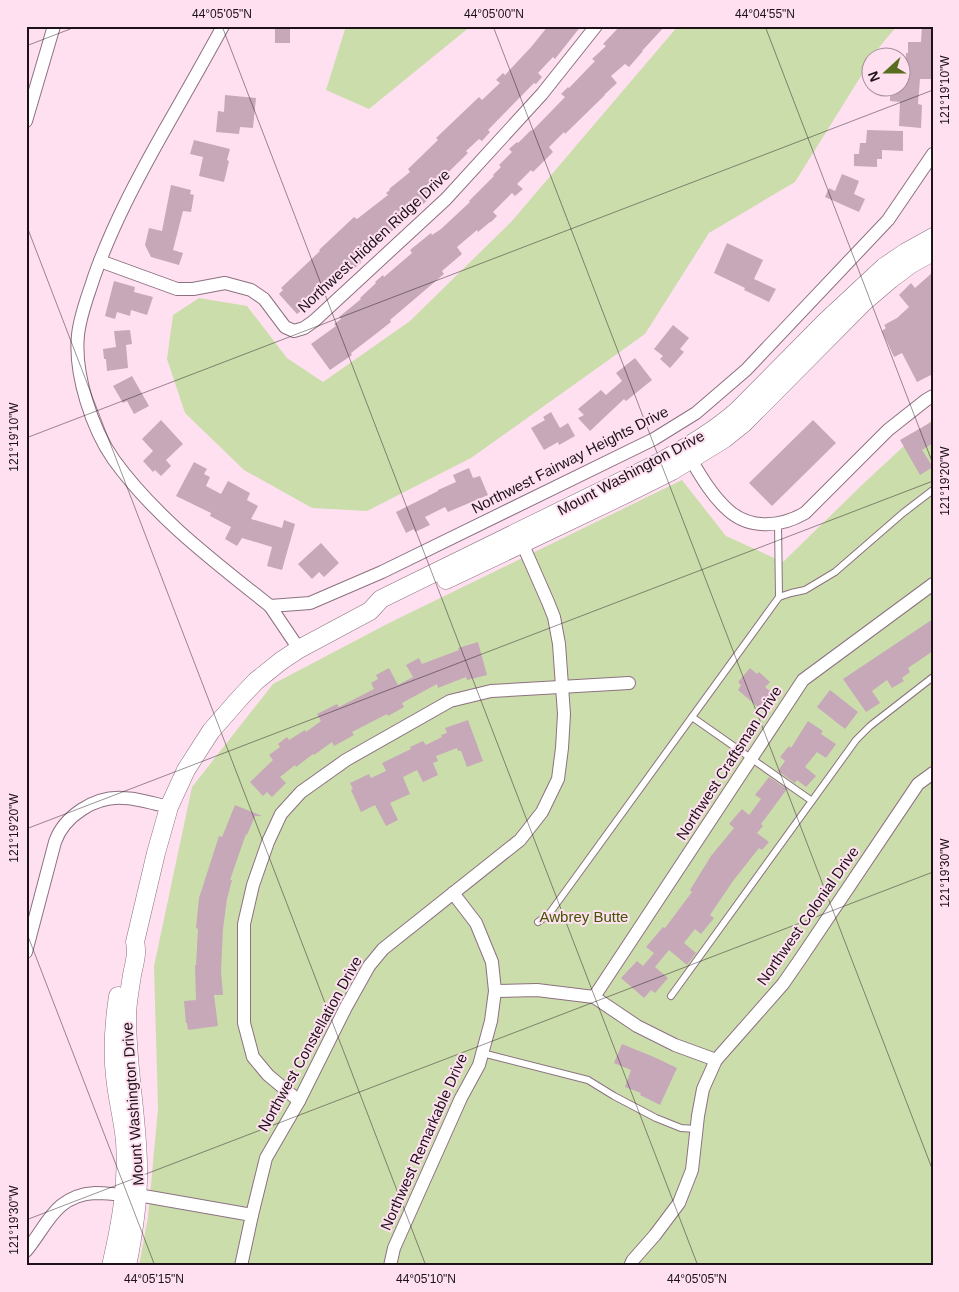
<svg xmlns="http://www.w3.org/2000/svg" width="959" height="1292" font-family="Helvetica,sans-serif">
<rect width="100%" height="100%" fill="#ffe0f1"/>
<g fill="#ccddac">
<path d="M346 26H471L369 109 326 90Z"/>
<path d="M678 26H897L881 45 873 57 872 58 871 60 795 182 709 233 645 334 471 458 367 511 312 508 244 470 185 413 167 359 173 315 199 298 247 306 287 358 323 382 410 321 512 221Z"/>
<path d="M933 419V1266H139L148 1217 158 1108 154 966 192 787 273 684 389 623 682 480 726 536 783 562 864 483Z"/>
</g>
<g fill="#c6a8b9">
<rect x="275" y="26" width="15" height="17"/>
<path d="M548 26H581L555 59 553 57 538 73 542 77 536 84 534 83 488 130 490 132 482 141 479 139 466 151 468 153 424 196 428 200 403 220 404 222 377 242 379 244 360 262 361 263 297 314 279 294 283 290 281 288 320 251 319 250 354 217 357 219 388 195 386 193 390 190 389 189 410 172 408 169 438 140 436 138 479 97 482 100 500 83 496 80 503 73 505 75 532 46Z"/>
<path d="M620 26H665L642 51H643L629 67 625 64 611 76 617 83 604 95H605L565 134 564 132 549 147 553 152 533 172 531 170 517 184 523 189 515 196 512 193 493 212 497 216 491 222H490L478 232 477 230 457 247 462 254 442 271 444 274 390 320 391 322 377 333 351 353 352 355 330 370 311 344 336 326 334 324 341 319 339 317 361 299 360 298 376 283 375 282 383 275 384 277 412 253 410 250 431 233 432 235 441 229 470 202 469 201 494 176 493 175 501 167 499 165 512 152 509 149 517 142 518 143 531 130 532 131 565 97 561 94 568 87 569 88 595 61 592 59 606 46 603 44Z"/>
<path d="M922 26H933V73H931V79H920L918 104 922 105 921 128 899 126 900 102 890 101V88H905L906 53H908V42H921Z"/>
<path d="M225 95 256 98 253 128 240 127 239 134 216 132 218 111 224 112Z"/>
<path d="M867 130 903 131V151L882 150V159H877V167L854 166V154H859L860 143H866Z"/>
<path d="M194 140 230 149 227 160 229 161 224 182 199 176 203 157 190 154Z"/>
<path d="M842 174 859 181 854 194 865 199 859 212 825 197 829 188 835 191Z"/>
<path d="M171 185 191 190 190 194 194 195 191 212 183 211 173 250 183 253 179 265 151 257 145 245 149 228 162 231Z"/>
<path d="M727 243 763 260 754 279 776 289 769 302 744 290 745 288 714 273Z"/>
<path d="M933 272V374L917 382 902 353 894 357 882 331 886 328 884 325 897 318 909 307 899 295 911 283 915 288Z"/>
<path d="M114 281 135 287 134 292 153 297 147 315 131 310 130 316 117 312 115 319 105 316Z"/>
<path d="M673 325 689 338 680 349 684 352 670 368 660 359 663 356 654 349Z"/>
<path d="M130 330 132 344 126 345 128 368 107 371 106 359H104L103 349 116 347 114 331Z"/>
<path d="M635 358 652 380 626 401 624 399 590 431 578 418 584 415 578 409 601 390 606 395 622 381 616 373Z"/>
<path d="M132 376 149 406 134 414 127 401 123 403 113 386Z"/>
<path d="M551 412 560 428 568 423 575 436 559 445 558 442 544 450 531 428 545 420 543 417Z"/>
<path d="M161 420 183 444 166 460 171 466 161 476 155 470 153 472 143 461 153 451 142 439Z"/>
<path d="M813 420 836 443 772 506 749 483Z"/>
<path d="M933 421V443L922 450 933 467 920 475 900 440Z"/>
<path d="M194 462 207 469 204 474 210 477 206 486 221 494 228 481 250 493 247 500 258 506 251 519 282 528 284 520 295 524 282 570 267 566 272 547 242 538 237 546 225 539 231 527 210 516 211 513 176 496Z"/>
<path d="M469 468 473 478 480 476 488 495 448 512 445 507 425 517 430 525 415 532 414 529 406 533 396 512 438 491V490L456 482 453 475Z"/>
<path d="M321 543 339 563 324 577 319 572 312 579 298 564Z"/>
<path d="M933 619V651L908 668 910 672 902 678 904 681 892 688 887 680 872 691 880 703 866 712 843 679Z"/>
<path d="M478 642 487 675 467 680 466 677 438 688 437 684 402 703 404 707 388 716 387 714 352 732 354 735 334 746 332 742 314 755 313 754 296 767 295 765 280 777 286 783 272 797 267 792 263 796 250 782 273 760 269 755 280 747 278 744 287 737 289 740 305 730 306 732 321 721 317 714 337 704 339 707 374 689 371 683 378 679 376 675 389 668 398 685 413 677 406 665 419 658 422 664 459 650 458 648Z"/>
<path d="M750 668 757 674 759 672 770 682 765 687 772 693 759 708 738 690 741 685 738 682Z"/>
<path d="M830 690 858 712 845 729 817 707Z"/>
<path d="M468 720 483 761 467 767 461 751H458L457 748 436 756 438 761 433 763 438 775 423 782 417 770 403 777 410 794 390 803 398 820 386 826 375 805 361 812 351 790 353 789 350 783 369 774 371 778 386 771 382 763 411 749 410 747 423 741 426 745 442 737 441 735 447 733 445 728Z"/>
<path d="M808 721 823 731 821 734 836 744 826 758 817 752 805 767 816 776 806 787 797 780 795 783 778 771 785 761 780 757 789 746 791 748Z"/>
<path d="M769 777 787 789 761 824 763 826 757 833 769 842 762 850 759 848 733 881 710 915 714 918 701 934 695 929 684 943 696 953 687 965 669 950 655 967 668 978 655 993 651 990 644 998 621 978 637 961 643 966 654 953 646 947 663 927 665 928 692 892 690 890 711 856 734 828 729 824 742 809 749 815 761 799 755 795Z"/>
<path d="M235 805 262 816H255L247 835 246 834 230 880H232L227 899 223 929 221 971 223 995H214L218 1026 188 1030 187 1023H186L184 1001 196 1000 195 965H196L198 929 196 928 199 898 219 836 222 837Z"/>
<path d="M622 1044 654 1057 677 1068 660 1105 640 1095 641 1093 625 1087 631 1070 614 1063Z"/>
</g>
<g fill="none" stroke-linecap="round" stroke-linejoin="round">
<defs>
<g id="service">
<path d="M778 524 779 597"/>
<path d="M692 717 812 801"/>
<path d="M538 922 549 914 779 597 791 593 805 590 835 572 903 513 933 490"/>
<path d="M671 996 856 740 870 726 933 677"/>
<path d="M482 1053 588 1080 614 1096 656 1118 681 1128 696 1129"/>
</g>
<g id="minor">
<path d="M223 26C204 61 184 96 164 131 137 179 112 226 94 277 88 296 80 315 78 335 74 374 92 429 114 460 156 518 215 562 270 606"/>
<path d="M26 121 54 26"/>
<path d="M100 261 177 289H193L225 283 251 290 264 299 285 327 294 331 304 328 314 321 446 199 542 94 596 26"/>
<path d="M687 453C699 473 711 495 728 510 750 530 781 527 805 513L888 430 926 400 933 396"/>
<path d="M299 649 270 606 310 603 382 572 654 439 696 413 746 370 888 220 933 154"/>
<path d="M26 952 55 842C64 816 95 796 123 798 137 798 155 804 169 807"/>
<path d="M495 991 537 990 594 997 637 1026 675 1045 716 1060"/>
<path d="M594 997 803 680 933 584"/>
<path d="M299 1101 268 1075 253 1057 244 1023V924L253 885 268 842 281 814 301 792 346 760 450 701 491 691 629 683"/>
<path d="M26 1251C47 1226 55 1195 95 1193 110 1193 124 1196 138 1195L252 1215"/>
<path d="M241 1266 252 1215 266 1158 299 1101 346 1007 369 966 383 949 520 840 542 812 558 779 562 748 564 714 559 644 554 617 548 602 519 536"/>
<path d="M390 1266 394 1248 461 1098 479 1065 491 1021 495 991 492 962 476 923 453 893"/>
<path d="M630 1266 633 1260 655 1235 679 1203 692 1170 698 1116 703 1089 716 1060 783 984 801 958 918 784 933 773"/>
</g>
<g id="secondary">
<path d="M446 580 624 495 672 471 724 439 744 423 864 302 891 279 911 264 933 252"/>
<path d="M111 1266C121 1223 128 1184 125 1141 123 1119 117 1098 115 1076 112 1050 114 1023 118 996"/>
<path d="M127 1266C134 1232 139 1199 138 1164 137 1115 127 1067 127 1017 127 1003 130 989 132 975 134 964 138 954 135 942L156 853 169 807 186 770 211 731 239 699 256 681 281 661 299 649 370 611 381 599 658 463C686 448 713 432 737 411L826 321 884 267 906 252 933 237"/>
</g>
</defs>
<use href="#service" stroke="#8d7181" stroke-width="8"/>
<use href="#minor" stroke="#8d7181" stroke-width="14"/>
<use href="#secondary" stroke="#8d7181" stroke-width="19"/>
<use href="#service" stroke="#fff" stroke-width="6"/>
<use href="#minor" stroke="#fff" stroke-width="12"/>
<use href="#secondary" stroke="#fff" stroke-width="18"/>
</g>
<path fill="none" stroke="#1c1218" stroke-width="1" stroke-opacity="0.45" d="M222 26 698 1266M493 26 933 1171M765 26 933 464M26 46 78 26M26 224 426 1266M26 438 933 90M26 829 933 481M26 931 155 1266M26 1220 933 872M926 1266 933 1263"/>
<g text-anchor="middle" stroke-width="4" stroke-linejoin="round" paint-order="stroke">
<g font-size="15" fill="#1c1218" stroke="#ffe0f1">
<text transform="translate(374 241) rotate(-43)" y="5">Northwest Hidden Ridge Drive</text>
<text transform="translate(570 460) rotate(-27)" y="5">Northwest Fairway Heights Drive</text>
<text transform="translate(631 473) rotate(-28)" y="5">Mount Washington Drive</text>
<text transform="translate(729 763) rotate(-57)" y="5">Northwest Craftsman Drive</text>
<text transform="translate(808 916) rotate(-55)" y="5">Northwest Colonial Drive</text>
<text transform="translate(310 1044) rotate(-61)" y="5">Northwest Constellation Drive</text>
<text transform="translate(133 1104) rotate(-94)" y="5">Mount Washington Drive</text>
<text transform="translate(424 1142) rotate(-66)" y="5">Northwest Remarkable Drive</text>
</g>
<g font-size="15" fill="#435501" stroke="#ffe0f1">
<text x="584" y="922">Awbrey Butte</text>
</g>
</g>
<rect width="959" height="1292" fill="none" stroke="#ffe0f1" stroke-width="55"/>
<g transform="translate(886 72) rotate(249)"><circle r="24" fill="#ffe0f1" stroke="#a48e9a"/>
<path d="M0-4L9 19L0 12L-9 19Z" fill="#586d1d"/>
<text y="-8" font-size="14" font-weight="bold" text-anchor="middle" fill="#1c1218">N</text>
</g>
<rect x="28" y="28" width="904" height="1236" fill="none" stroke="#1c1218" stroke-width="2"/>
<g font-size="12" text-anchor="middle" fill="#1c1218">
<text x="222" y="18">44°05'05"N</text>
<text x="494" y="18">44°05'00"N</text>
<text x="765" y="18">44°04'55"N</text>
<text transform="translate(945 90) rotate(-90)" y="4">121°19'10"W</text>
<text transform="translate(14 437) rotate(-90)" y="4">121°19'10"W</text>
<text transform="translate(945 481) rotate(-90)" y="4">121°19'20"W</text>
<text transform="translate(14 828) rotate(-90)" y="4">121°19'20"W</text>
<text transform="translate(945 873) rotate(-90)" y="4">121°19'30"W</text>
<text transform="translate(14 1220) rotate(-90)" y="4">121°19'30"W</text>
<text x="154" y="1283">44°05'15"N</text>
<text x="426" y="1283">44°05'10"N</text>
<text x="697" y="1283">44°05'05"N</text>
</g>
</svg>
